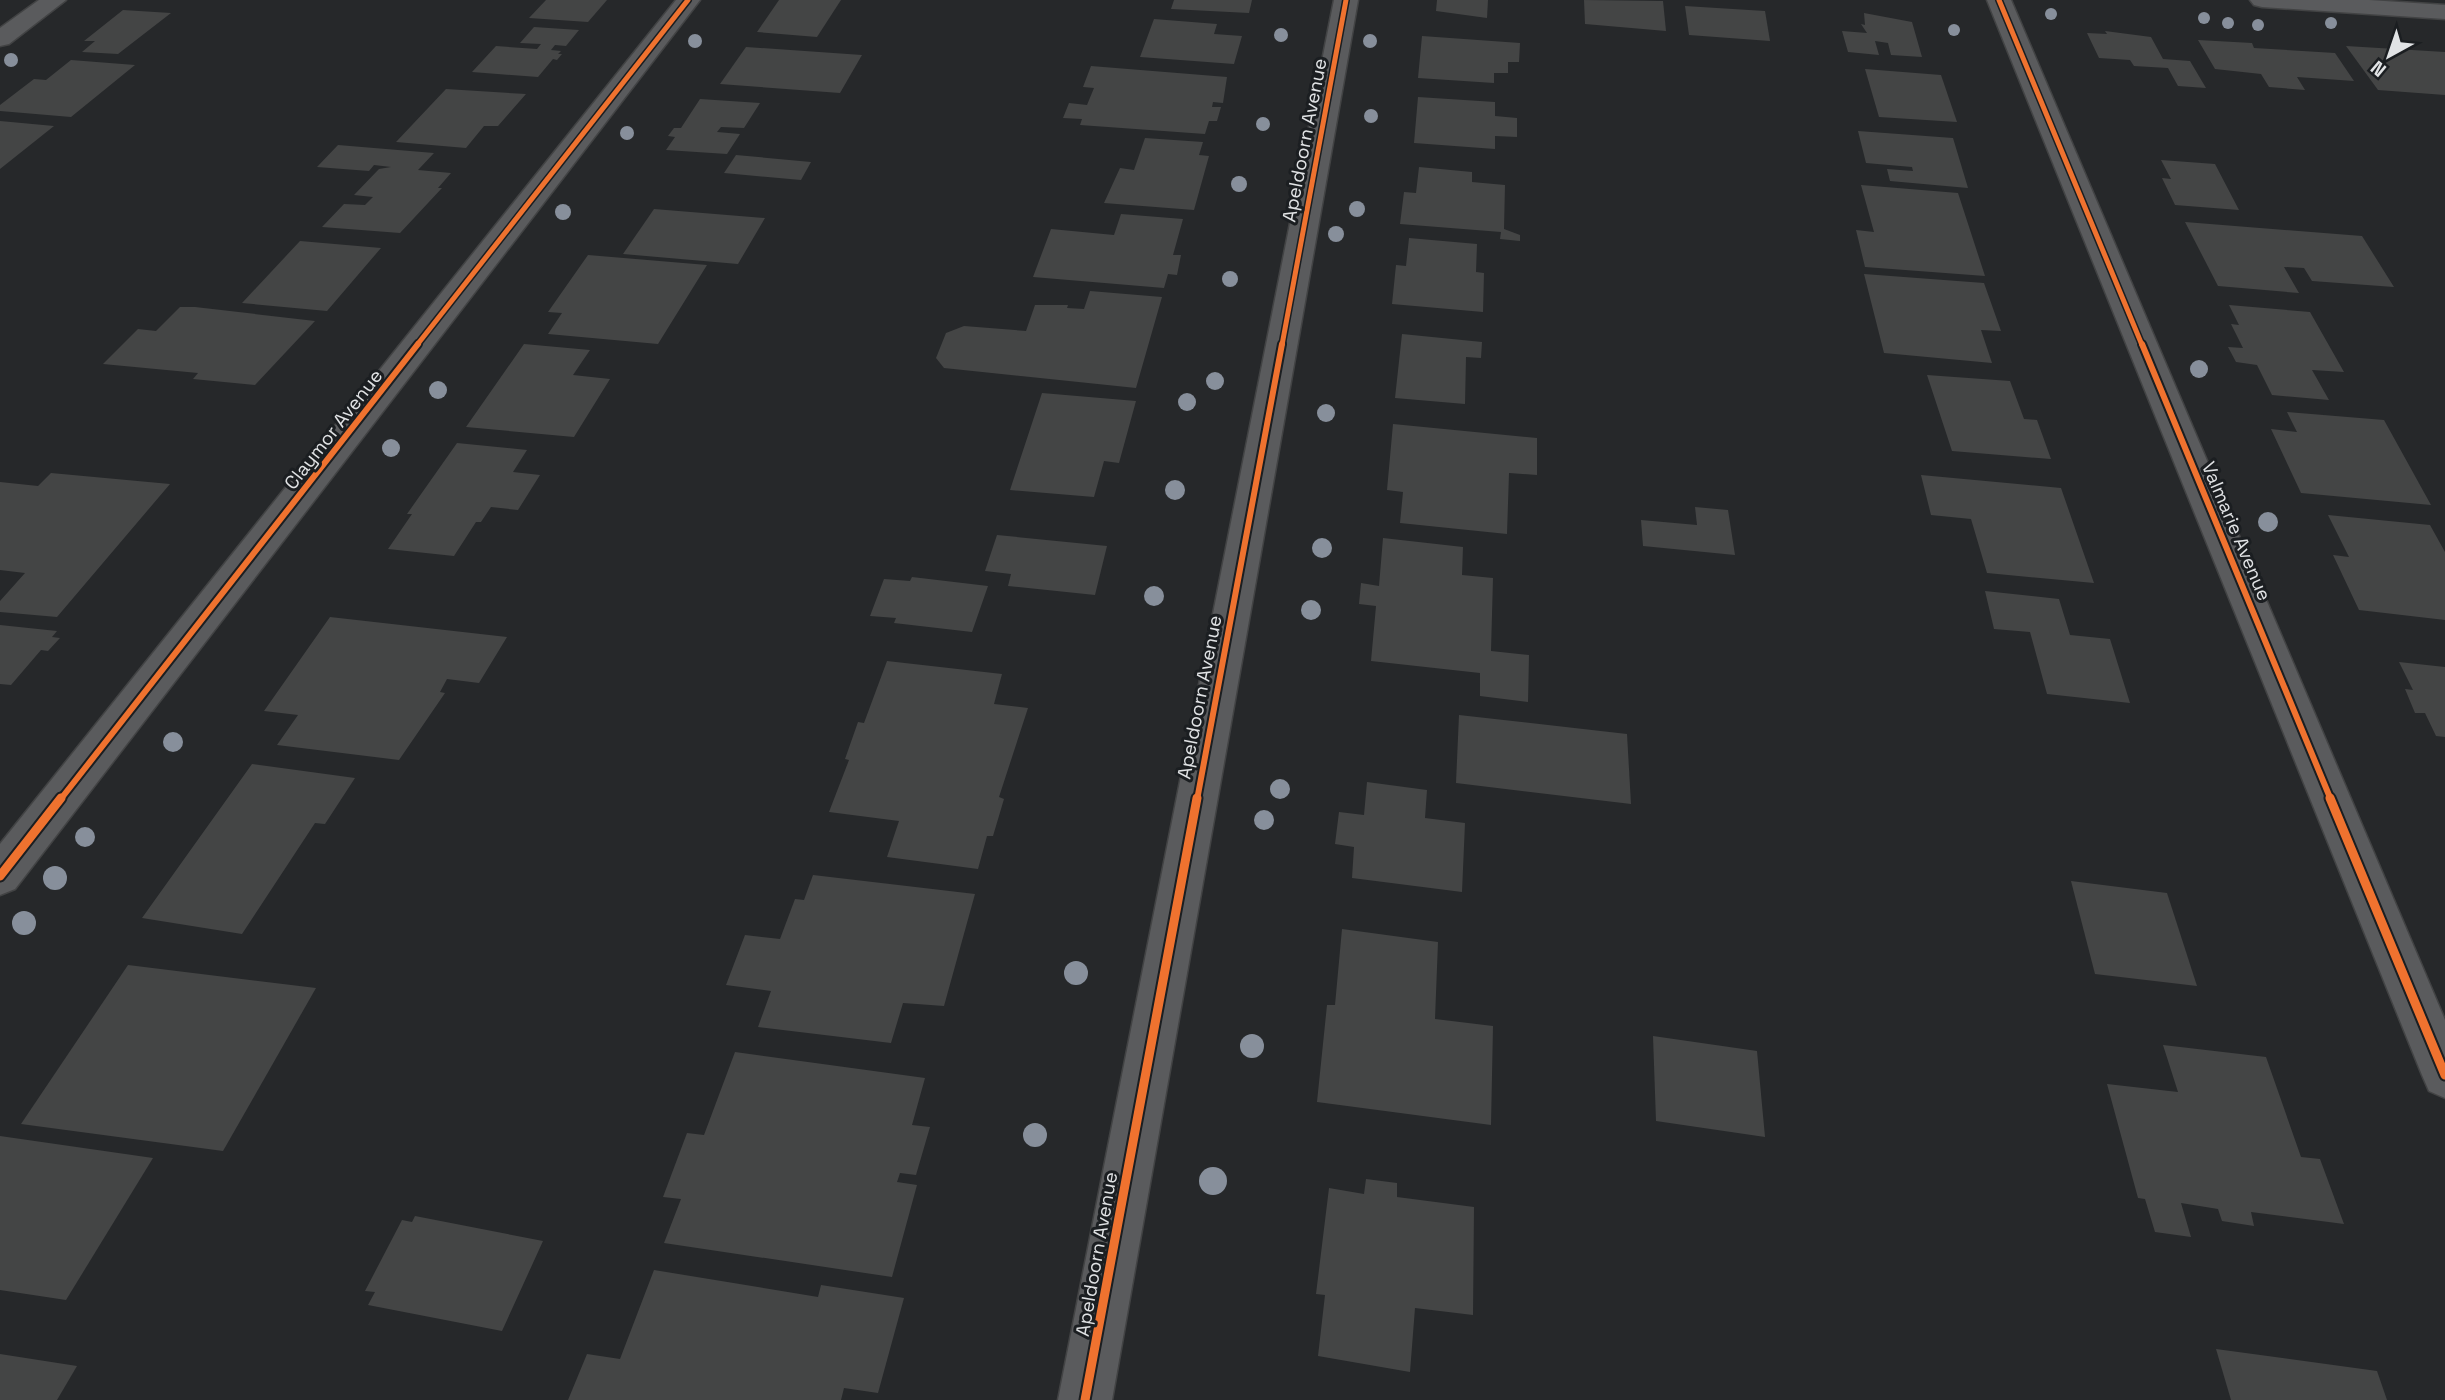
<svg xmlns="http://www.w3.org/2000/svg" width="2445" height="1400" font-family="'Space Grotesk',sans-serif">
<rect width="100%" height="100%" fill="#26282a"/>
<g fill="#444545">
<path d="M546 0H607L588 22 529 18Z"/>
<path d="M779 0H841L817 37 757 32Z"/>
<path d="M1174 0H1252L1249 13 1171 9Z"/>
<path d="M1437 0H1488L1487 18 1436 11Z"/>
<path d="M1584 0 1663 1 1666 31 1585 24Z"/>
<path d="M1685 6 1765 11 1770 41 1689 35Z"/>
<path d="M123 10 171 13 118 54 82 52 95 41H84Z"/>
<path d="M1864 13 1912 22 1922 57 1891 55 1888 43 1875 41 1879 55 1848 52 1842 31 1867 33 1861 24 1865 25Z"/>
<path d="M1154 19 1217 24 1214 34 1242 36 1234 64 1140 57Z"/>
<path d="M534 27 579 30 566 46 555 45 551 50 561 51 558 54H562L557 60 553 59 538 77 472 72 496 46 537 49 541 44 520 43Z"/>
<path d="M2105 31 2151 37 2163 59 2190 61 2206 88 2178 86 2168 68 2134 66 2130 60 2099 58 2087 33 2107 34Z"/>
<path d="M1422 36 1520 43 1519 62H1508V73H1494V83L1418 78Z"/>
<path d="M2198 40 2252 43 2254 48 2335 53 2354 81 2297 77 2305 90 2269 87 2261 74 2215 69Z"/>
<path d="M2346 46 2445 52V95L2378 90Z"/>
<path d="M746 47 862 55 840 93 720 84Z"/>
<path d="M71 60 135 65 71 117 0 111V105L34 79 46 80Z"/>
<path d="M1091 66 1227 77 1223 103 1213 102 1212 107H1221L1217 121H1209L1205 134 1080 125 1082 119 1063 118 1069 103 1087 105 1094 88 1083 87Z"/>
<path d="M1865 69 1941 75 1957 122 1879 117Z"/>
<path d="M446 89 526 94 498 126H484L466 148 396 142Z"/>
<path d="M1418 97 1495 102V116L1517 118V137L1495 136V149L1414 143Z"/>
<path d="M700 99 760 103 744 128 721 127 717 132 740 134 727 154 666 150 675 137 668 136 674 128H681Z"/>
<path d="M0 121 54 126 0 169Z"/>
<path d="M1858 131 1953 138 1968 188 1890 181 1887 169 1913 171 1912 167 1866 163Z"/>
<path d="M1145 138 1203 142 1199 155 1209 156 1194 210 1104 203 1120 168 1134 170Z"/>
<path d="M338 145 434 153 418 170 451 173 438 188H442L400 233 322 227 344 204 365 205 373 197 354 195 379 169 391 167 374 165 369 171 317 167Z"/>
<path d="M736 155 811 162 801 180 724 173Z"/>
<path d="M2161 160 2215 164 2239 210 2175 205 2162 178 2171 179Z"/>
<path d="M1419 167 1472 172V182L1505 185 1504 229 1520 235V241L1500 239 1501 232 1400 224 1404 192 1416 193Z"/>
<path d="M1861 185 1958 193 1985 276 1865 267 1856 230 1874 232Z"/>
<path d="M654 209 765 218 738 264 623 254Z"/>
<path d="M1121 214 1183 219 1173 255H1181L1177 275 1168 274 1164 288 1033 277 1051 229 1114 235Z"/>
<path d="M2185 222 2362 236 2394 287 2312 281 2304 268 2284 267 2299 293 2218 286Z"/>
<path d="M1409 238 1477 244 1476 272 1484 273 1483 312 1392 304 1396 265 1406 266Z"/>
<path d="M300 241 381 248 327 311 242 303Z"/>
<path d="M588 255 707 265 658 344 548 334 562 313 548 312Z"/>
<path d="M1864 274 1984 283 2001 331 1981 330 1992 363 1884 353Z"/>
<path d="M1090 291 1162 297 1136 388 944 368 936 358 946 333 964 326 1026 331 1035 305H1068L1067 308 1084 309Z"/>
<path d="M2229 305 2310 312 2344 372 2312 370 2329 400 2272 395 2257 365 2236 362 2228 347 2243 348 2231 324 2239 325Z"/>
<path d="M180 307H195L315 321 255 385 193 379 198 373 103 364 138 329 156 331Z"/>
<path d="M1402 334 1482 342 1481 358 1466 357 1465 404 1395 398Z"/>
<path d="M524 344 590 350 573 375 610 379 574 437 466 427Z"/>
<path d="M1927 375 2010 381 2024 419 2037 420 2051 459 1952 451Z"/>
<path d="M1042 393 1136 401 1119 463 1104 461 1094 497 1010 490Z"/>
<path d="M2287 412 2384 420 2431 505 2301 493 2271 429 2297 432Z"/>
<path d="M1393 424 1537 438V475L1509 473 1507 534 1400 523 1403 492 1387 490Z"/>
<path d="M457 443 527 450 513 472 540 475 518 510 491 507 481 522H476L454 556 388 549 412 514H407Z"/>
<path d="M51 473 170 484 57 617 0 612V601L25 573 0 570V482L38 486Z"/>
<path d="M1921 475 2061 488 2094 583 1987 573 1971 519 1931 515Z"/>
<path d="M1695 507 1728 510 1735 555 1643 546 1641 520 1697 525Z"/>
<path d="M2328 515 2430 525 2445 552V620L2359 610 2333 555 2349 557Z"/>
<path d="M997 535 1107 546 1095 595 1008 586 1011 574 985 571Z"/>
<path d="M1383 538 1463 547 1462 575 1493 578 1491 651 1529 655 1528 702 1480 696V673L1371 661 1376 606 1359 604 1361 583 1379 586Z"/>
<path d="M912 577 988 586 972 632 894 623 896 618 870 616 884 579 910 581Z"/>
<path d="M1985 591 2059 599 2070 635 2110 639 2130 703 2047 694 2030 632 1994 629Z"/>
<path d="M330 617 507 637 479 683 447 679 440 692 445 693 399 760 277 745 298 715 264 711Z"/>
<path d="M0 625 57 631 52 637 60 638 48 651 41 650 11 685 0 684Z"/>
<path d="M887 661 1002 674 994 704 1028 708 999 797 1004 799 993 836H987L978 869 887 857 899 821 829 812 849 760 845 759 858 722 864 723Z"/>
<path d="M2399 662 2445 667V737L2436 736 2425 713H2415L2405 689 2413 690Z"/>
<path d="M1459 715 1627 734 1631 804 1456 783Z"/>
<path d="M252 764 355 778 325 824 315 823 242 934 142 918Z"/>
<path d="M1367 782 1427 790 1425 818 1465 823 1462 892 1352 878 1354 847 1335 844 1339 812 1364 815Z"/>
<path d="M813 875 975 894 944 1006 903 1003 891 1043 758 1027 771 991 726 985 745 935 780 939 795 899 804 900Z"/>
<path d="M2071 881 2167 893 2197 986 2095 974Z"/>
<path d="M1342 929 1438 942 1435 1019 1493 1026 1491 1125 1317 1102 1327 1005H1335Z"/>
<path d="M128 965 316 988 223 1151 21 1124Z"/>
<path d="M1653 1036 1757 1051 1765 1137 1656 1121Z"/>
<path d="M2163 1045 2266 1057 2301 1157 2320 1159 2344 1224 2251 1212 2254 1226 2222 1221 2218 1209 2181 1203 2191 1237 2155 1232 2145 1199 2138 1198 2107 1084 2178 1092Z"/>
<path d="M735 1052 925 1078 912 1125 930 1127 916 1175 900 1173 897 1182 917 1185 892 1277 664 1243 681 1199 663 1197 687 1133 704 1135Z"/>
<path d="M0 1136 153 1158 66 1300 0 1290Z"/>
<path d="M1366 1179 1397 1183V1197L1474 1207 1473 1315 1415 1308 1410 1372 1318 1356 1325 1295 1316 1294 1329 1188 1364 1194Z"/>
<path d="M415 1216 543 1241 502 1331 368 1305 375 1292 365 1291 402 1220 412 1222Z"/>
<path d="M654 1270 818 1297 821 1285 904 1298 878 1393 844 1388 841 1400H568L587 1354 620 1359Z"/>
<path d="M2216 1349 2377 1371 2387 1400H2231Z"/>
<path d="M0 1354 77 1366 57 1400H0Z"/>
</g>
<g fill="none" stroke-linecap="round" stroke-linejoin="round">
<defs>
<g id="minor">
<path d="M39 0H66L9 44 0 46V28Z"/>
<path d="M676 0H700L15 889 0 895V844Z"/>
<path d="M1334 0H1358L1112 1400H1058Z"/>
<path d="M1987 0H2011L2445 1020V1098L2429 1091 2422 1075Z"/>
<path d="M2250 0H2369L2445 5V19L2262 7 2254 5Z"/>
</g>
</defs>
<use href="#minor" stroke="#424344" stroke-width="3"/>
<use href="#minor" fill="#5a5b5d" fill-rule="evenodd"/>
<defs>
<g id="cycleway-far2">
<path d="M1999 0 2142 345"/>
<path d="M417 345 688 0"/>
<path d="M1282 345 1346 0"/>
</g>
<g id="cycleway-far1">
<path d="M2142 344 2331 800"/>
<path d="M60 800 418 344"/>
<path d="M1197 800 1282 344"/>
</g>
<g id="cycleway">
<path d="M2330 798 2445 1075"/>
<path d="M0 876 61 798"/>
<path d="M1085 1400 1197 798"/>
</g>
</defs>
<use href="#cycleway-far2" stroke="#1b1e21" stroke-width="8"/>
<use href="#cycleway-far1" stroke="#1b1e21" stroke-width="10"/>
<use href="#cycleway" stroke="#1b1e21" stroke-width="13"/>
<use href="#cycleway-far2" stroke="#ef722f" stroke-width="5"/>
<use href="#cycleway-far1" stroke="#ef722f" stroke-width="6"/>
<use href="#cycleway" stroke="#ef722f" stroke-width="9"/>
</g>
<g fill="#878f9b">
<circle cx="2051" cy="14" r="6"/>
<circle cx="2204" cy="18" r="6"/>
<circle cx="2228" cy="23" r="6"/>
<circle cx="2331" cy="23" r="6"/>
<circle cx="2258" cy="25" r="6"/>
<circle cx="1954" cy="30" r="6"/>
<circle cx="1281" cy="35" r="7"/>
<circle cx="695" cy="41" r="7"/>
<circle cx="1370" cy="41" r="7"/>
<circle cx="11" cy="60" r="7"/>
<circle cx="1371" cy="116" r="7"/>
<circle cx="1263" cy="124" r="7"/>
<circle cx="627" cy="133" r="7"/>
<circle cx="1239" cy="184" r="8"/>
<circle cx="1357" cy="209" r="8"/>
<circle cx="563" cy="212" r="8"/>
<circle cx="1336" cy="234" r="8"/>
<circle cx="1230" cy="279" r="8"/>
<circle cx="2199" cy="369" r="9"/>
<circle cx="1215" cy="381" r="9"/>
<circle cx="438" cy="390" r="9"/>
<circle cx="1187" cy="402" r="9"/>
<circle cx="1326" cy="413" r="9"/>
<circle cx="391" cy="448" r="9"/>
<circle cx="1175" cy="490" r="10"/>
<circle cx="2268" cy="522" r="10"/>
<circle cx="1322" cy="548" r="10"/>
<circle cx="1154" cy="596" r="10"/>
<circle cx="1311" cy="610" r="10"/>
<circle cx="173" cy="742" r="10"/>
<circle cx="1280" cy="789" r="10"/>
<circle cx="1264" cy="820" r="10"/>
<circle cx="85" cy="837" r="10"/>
<circle cx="55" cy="878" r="12"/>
<circle cx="24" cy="923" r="12"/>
<circle cx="1076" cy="973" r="12"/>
<circle cx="1252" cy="1046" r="12"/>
<circle cx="1035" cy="1135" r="12"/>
<circle cx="1213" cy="1181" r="14"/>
</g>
<g text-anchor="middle" stroke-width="6" stroke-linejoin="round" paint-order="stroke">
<g font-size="19" fill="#e1e3e5" stroke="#1b1e21">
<text transform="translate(1304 140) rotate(-79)" y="7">Apeldoorn Avenue</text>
<text transform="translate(333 429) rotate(-52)" y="7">Claymor Avenue</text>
<text transform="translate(2237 531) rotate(67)" y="7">Valmarie Avenue</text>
<text transform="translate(1199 697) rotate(-79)" y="7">Apeldoorn Avenue</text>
<text transform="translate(1096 1254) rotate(-80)" y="7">Apeldoorn Avenue</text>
</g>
</g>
<g transform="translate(2389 56) rotate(220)" stroke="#1b1e21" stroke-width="5" paint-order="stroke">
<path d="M0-5L12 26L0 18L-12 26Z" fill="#e1e3e5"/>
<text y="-10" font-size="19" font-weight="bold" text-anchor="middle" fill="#e1e3e5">N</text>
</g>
</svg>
